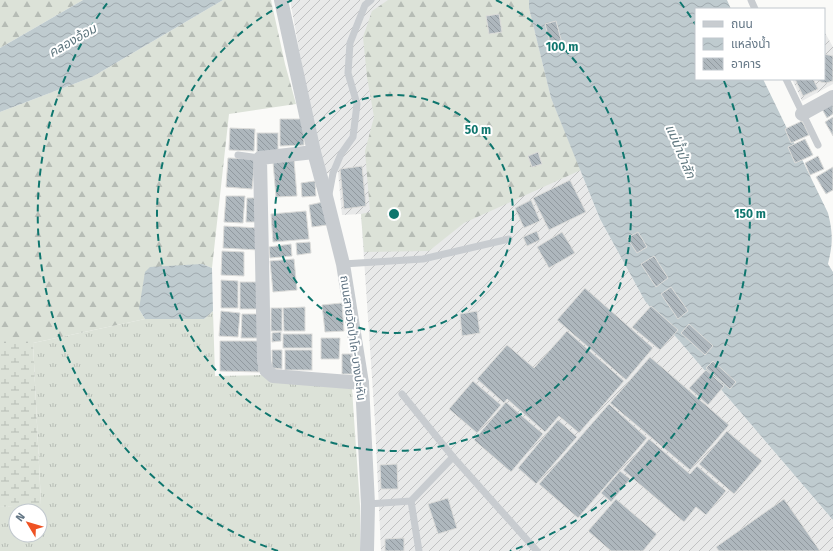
<svg xmlns="http://www.w3.org/2000/svg" width="833" height="551" font-family="'Fira Sans','Noto Sans Thai',sans-serif">
<defs>
<pattern id="industrial-furrows" width="10" height="10" patternUnits="userSpaceOnUse"><rect width="10" height="10" fill="#e8e9e9"/><path d="M-1 1l2-2M0 10L10 0M9 11l2-2" fill="none" stroke="#c0c1c2"/></pattern>
<pattern id="grass-tufts" width="24" height="20" patternUnits="userSpaceOnUse"><rect width="24" height="20" fill="#dce2d8"/><path d="M3 7l-1-3M5 7V3M7 7l1-3M15 17l-1-3M17 17v-4M19 17l1-3" fill="none" stroke="#b6bcb5"/></pattern>
<pattern id="forest-firs" width="22" height="20" patternUnits="userSpaceOnUse"><rect width="22" height="20" fill="#dce2d8"/><path d="M5 1l3.5 6h-7zM16 11l3.5 6h-7z" fill="#b6bcb5"/></pattern>
<pattern id="wetland-marsh" width="20" height="14" patternUnits="userSpaceOnUse"><rect width="20" height="14" fill="#dce2d8"/><path d="M1 5h8M5 5V1M11 12h8M15 12V8" fill="none" stroke="#b6bcb5"/></pattern>
<pattern id="water-waves" width="16" height="10" patternUnits="userSpaceOnUse"><rect width="16" height="10" fill="#bfcbcf"/><path d="M0 5q4-4 8 0t8 0" fill="none" stroke="#9fa9ae"/></pattern>
<pattern id="building-back-hatch" width="6" height="6" patternUnits="userSpaceOnUse"><rect width="6" height="6" fill="#aeb7bd"/><path d="M-1 5l2 2M0 0l6 6M5-1l2 2" fill="none" stroke="#91999f"/></pattern>
</defs>
<rect width="100%" height="100%" fill="#fafaf8"/>
<g fill="url(#industrial-furrows)">
<path d="M290 0H529V8L551 98 600 219 645 301 833 520V551H381L375 422 361 214 342 215 338 172 324 174 317 147Z"/>
<path d="M824 31 833 47V84L802 101 792 79H824Z"/>
</g>
<path fill="url(#grass-tufts)" fill-rule="evenodd" d="M213 311 215 376 262 375 352 389 360 506V551H0V507L41 504 33 343 145 319H204ZM16 511H40V535H16Z"/>
<g fill="url(#forest-firs)">
<path d="M0 0H83L0 48Z"/>
<path d="M223 0H271L285 64 296 104 229 114 212 268 202 264 139 309 145 319 33 343H0V112L92 77Z"/>
<path d="M388 0H529V8L551 98 581 170 464 223 429 251 364 252 361 214 370 212 365 151 374 117 367 77 363 37 372 11Z"/>
</g>
<path fill="url(#wetland-marsh)" d="M0 343H33L41 505 0 507Z"/>
<g fill="url(#water-waves)">
<path d="M83 0H223L92 77 0 112V48Z"/>
<path d="M529 0H727L731 9H696V79H763L828 213C833 233 833 243 828 264L833 272V520L645 301 600 219 551 98 529 8Z"/>
<path d="M202 264 212 268 213 311 204 319H145L139 309 145 272 150 267Z"/>
</g>
<g fill="url(#building-back-hatch)" stroke="#dcdcda">
<path d="M499 14 502 32 489 34 486 16Z"/>
<path d="M556 21 563 47 552 50 545 24Z"/>
<path d="M824 54 833 56V81L826 83 821 82 816 79H824Z"/>
<path d="M795 79H813L818 89 803 96Z"/>
<path d="M833 103V114L827 118 822 109Z"/>
<path d="M833 117V136L825 122Z"/>
<path d="M280 119H303L304 145 280 146Z"/>
<path d="M802 121 809 135 791 143 785 129Z"/>
<path d="M230 128 255 129 254 151 229 150Z"/>
<rect x="257" y="133" width="21" height="19"/>
<path d="M805 139 813 155 795 163 788 147Z"/>
<path d="M538 152 542 164 532 167 528 156Z"/>
<path d="M818 156 824 169 810 175 805 163Z"/>
<path d="M228 158 255 159 252 189 226 187Z"/>
<path d="M294 160 297 196 276 197 273 162Z"/>
<path d="M362 166 366 206 344 209 340 169Z"/>
<path d="M833 167V190L826 194 816 177Z"/>
<path d="M570 180 586 212 549 230 533 198Z"/>
<path d="M315 181 316 196 302 197 301 183Z"/>
<path d="M226 196H245L243 223 224 222Z"/>
<path d="M247 198H259V222H246Z"/>
<path d="M531 200 540 221 524 228 515 208Z"/>
<path d="M323 202 327 225 312 227 309 205Z"/>
<path d="M306 211 309 239 273 242 271 214Z"/>
<path d="M224 226 259 228 258 250 223 248Z"/>
<path d="M537 231 540 240 527 246 523 237Z"/>
<path d="M562 232 575 253 549 268 537 247Z"/>
<path d="M638 232 647 247 637 253 627 238Z"/>
<path d="M310 242 311 253 297 255 296 243Z"/>
<path d="M291 244 292 256 270 258 269 247Z"/>
<path d="M222 251 244 252V276L221 275Z"/>
<path d="M654 256 668 278 656 287 641 264Z"/>
<path d="M294 259 297 290 273 292 270 261Z"/>
<path d="M221 280 238 281V308H221Z"/>
<rect x="240" y="282" width="18" height="27"/>
<path d="M671 287 688 311 678 319 661 294Z"/>
<path d="M585 288 653 348 626 380 557 320Z"/>
<path d="M342 303 344 331 325 332 322 305Z"/>
<path d="M651 306 678 330 660 350 632 327Z"/>
<path d="M305 307V331H284L283 308Z"/>
<rect x="271" y="308" width="11" height="23"/>
<path d="M221 311 240 313 238 337 219 336Z"/>
<path d="M477 311 480 333 462 336 460 314Z"/>
<path d="M242 314H261L260 338H241Z"/>
<path d="M689 324 713 346 705 355 681 333Z"/>
<path d="M567 331 624 381 579 433 559 416 545 432 507 399 504 403 477 379 507 345 534 368Z"/>
<path d="M281 332V341L272 342V333Z"/>
<rect x="283" y="334" width="29" height="14"/>
<path d="M321 338H340L339 359H321Z"/>
<path d="M220 341H259V372L220 371Z"/>
<path d="M272 350H282V369L272 368Z"/>
<rect x="285" y="350" width="27" height="20"/>
<path d="M342 354H353L354 374H342Z"/>
<path d="M650 357 729 425 690 470 610 403Z"/>
<path d="M713 361 736 382 730 389 706 368Z"/>
<path d="M706 370 724 386 708 405 689 388Z"/>
<path d="M473 381 501 405 477 433 449 409Z"/>
<path d="M506 402 543 434 511 472 474 440Z"/>
<path d="M609 404 647 438 578 518 539 484Z"/>
<path d="M558 420 577 437 536 484 518 468Z"/>
<path d="M727 431 762 461 734 494 699 464Z"/>
<path d="M649 439 690 474 697 466 726 491 706 515 696 507 684 522 623 470Z"/>
<path d="M397 464 398 489H381L380 465Z"/>
<path d="M620 471 630 479 611 502 601 493Z"/>
<path d="M448 498 457 528 438 534 428 504Z"/>
<path d="M616 499 657 534 643 551H611L588 531Z"/>
<path d="M784 499 820 551H719L716 547Z"/>
<path d="M404 538V551H385V539Z"/>
</g>
<g fill="none" stroke-linecap="round" stroke-linejoin="round">
<g stroke="#c8ccd0" stroke-width="7">
<path d="M751 0 755 9"/>
<path d="M786 79 818 145"/>
<path d="M238 155 260 158"/>
<path d="M329 194 333 173 341 154 353 137 357 104 348 73 350 43 365 5 371 0"/>
<path d="M343 264 423 259 509 239"/>
<path d="M402 394 453 457 537 551"/>
<path d="M411 501 419 551"/>
<path d="M368 504 411 501 453 457"/>
</g>
<g stroke="#c8ccd0" stroke-width="14">
<path d="M281 0 314 152 327 200 343 264 362 383 368 504 367 551"/>
<path d="M802 114 833 97"/>
<path d="M314 152 260 158 264 361 266 370 273 376 362 383"/>
</g>
</g>
<g fill="none" stroke="#0f766e" stroke-width="2" stroke-dasharray="7 5">
<circle cx="394" cy="214" r="119"/>
<path d="M496 0A237 237 0 1 1 292 0"/>
<path d="M278 551A356 356 0 0 1 108 2M680 2A356 356 0 0 1 696 25M724 81A356 356 0 0 1 510 551"/>
</g>
<g text-anchor="middle" stroke-width="4" stroke-linejoin="round" paint-order="stroke">
<g font-size="12" fill="#637685" stroke="#fff">
<text transform="translate(353 338) rotate(82)" y="4">ถนนสายวัดป่าโค-บางปะหัน</text>
</g>
<g font-size="13" font-style="italic" fill="#5e767e" stroke="#fff">
<text transform="translate(72 40) rotate(-30)" y="5">คลองอ้อม</text>
<text transform="translate(681 151) rotate(67)" y="5">แม่น้ำป่าสัก</text>
</g>
</g>
<circle cx="394" cy="214" r="6" fill="#0f766e" stroke="#fff" stroke-width="2"/>
<g font-size="12" text-anchor="middle" font-weight="bold" fill="#0f766e" stroke="#fff" stroke-width="4" stroke-linejoin="round" paint-order="stroke">
<text x="562" y="51">100 m</text>
<text x="478" y="134">50 m</text>
<text x="750" y="218">150 m</text>
</g>
<rect x="695" y="8" width="130" height="72" fill="#ffffff" stroke="#c1c8ce"/>
<rect x="703" y="21" width="20" height="6" fill="#c8ccd0" stroke="#c1c8ce"/>
<text x="731" y="28" font-size="12" fill="#637685">ถนน</text>
<rect x="703" y="38" width="20" height="12" fill="url(#water-waves)" stroke="#c1c8ce"/>
<text x="731" y="48" font-size="12" fill="#637685">แหล่งน้ำ</text>
<rect x="703" y="58" width="20" height="12" fill="url(#building-back-hatch)" stroke="#c1c8ce"/>
<text x="731" y="68" font-size="12" fill="#637685">อาคาร</text>
<g transform="translate(28 523) rotate(308)"><circle r="19" fill="#ffffff" stroke="#c1c8ce"/>
<path d="M0-3L7 15L0 10L-7 15Z" fill="#ef5223"/>
<text y="-6" font-size="11" font-weight="bold" text-anchor="middle" fill="#637685">N</text>
</g>
</svg>
